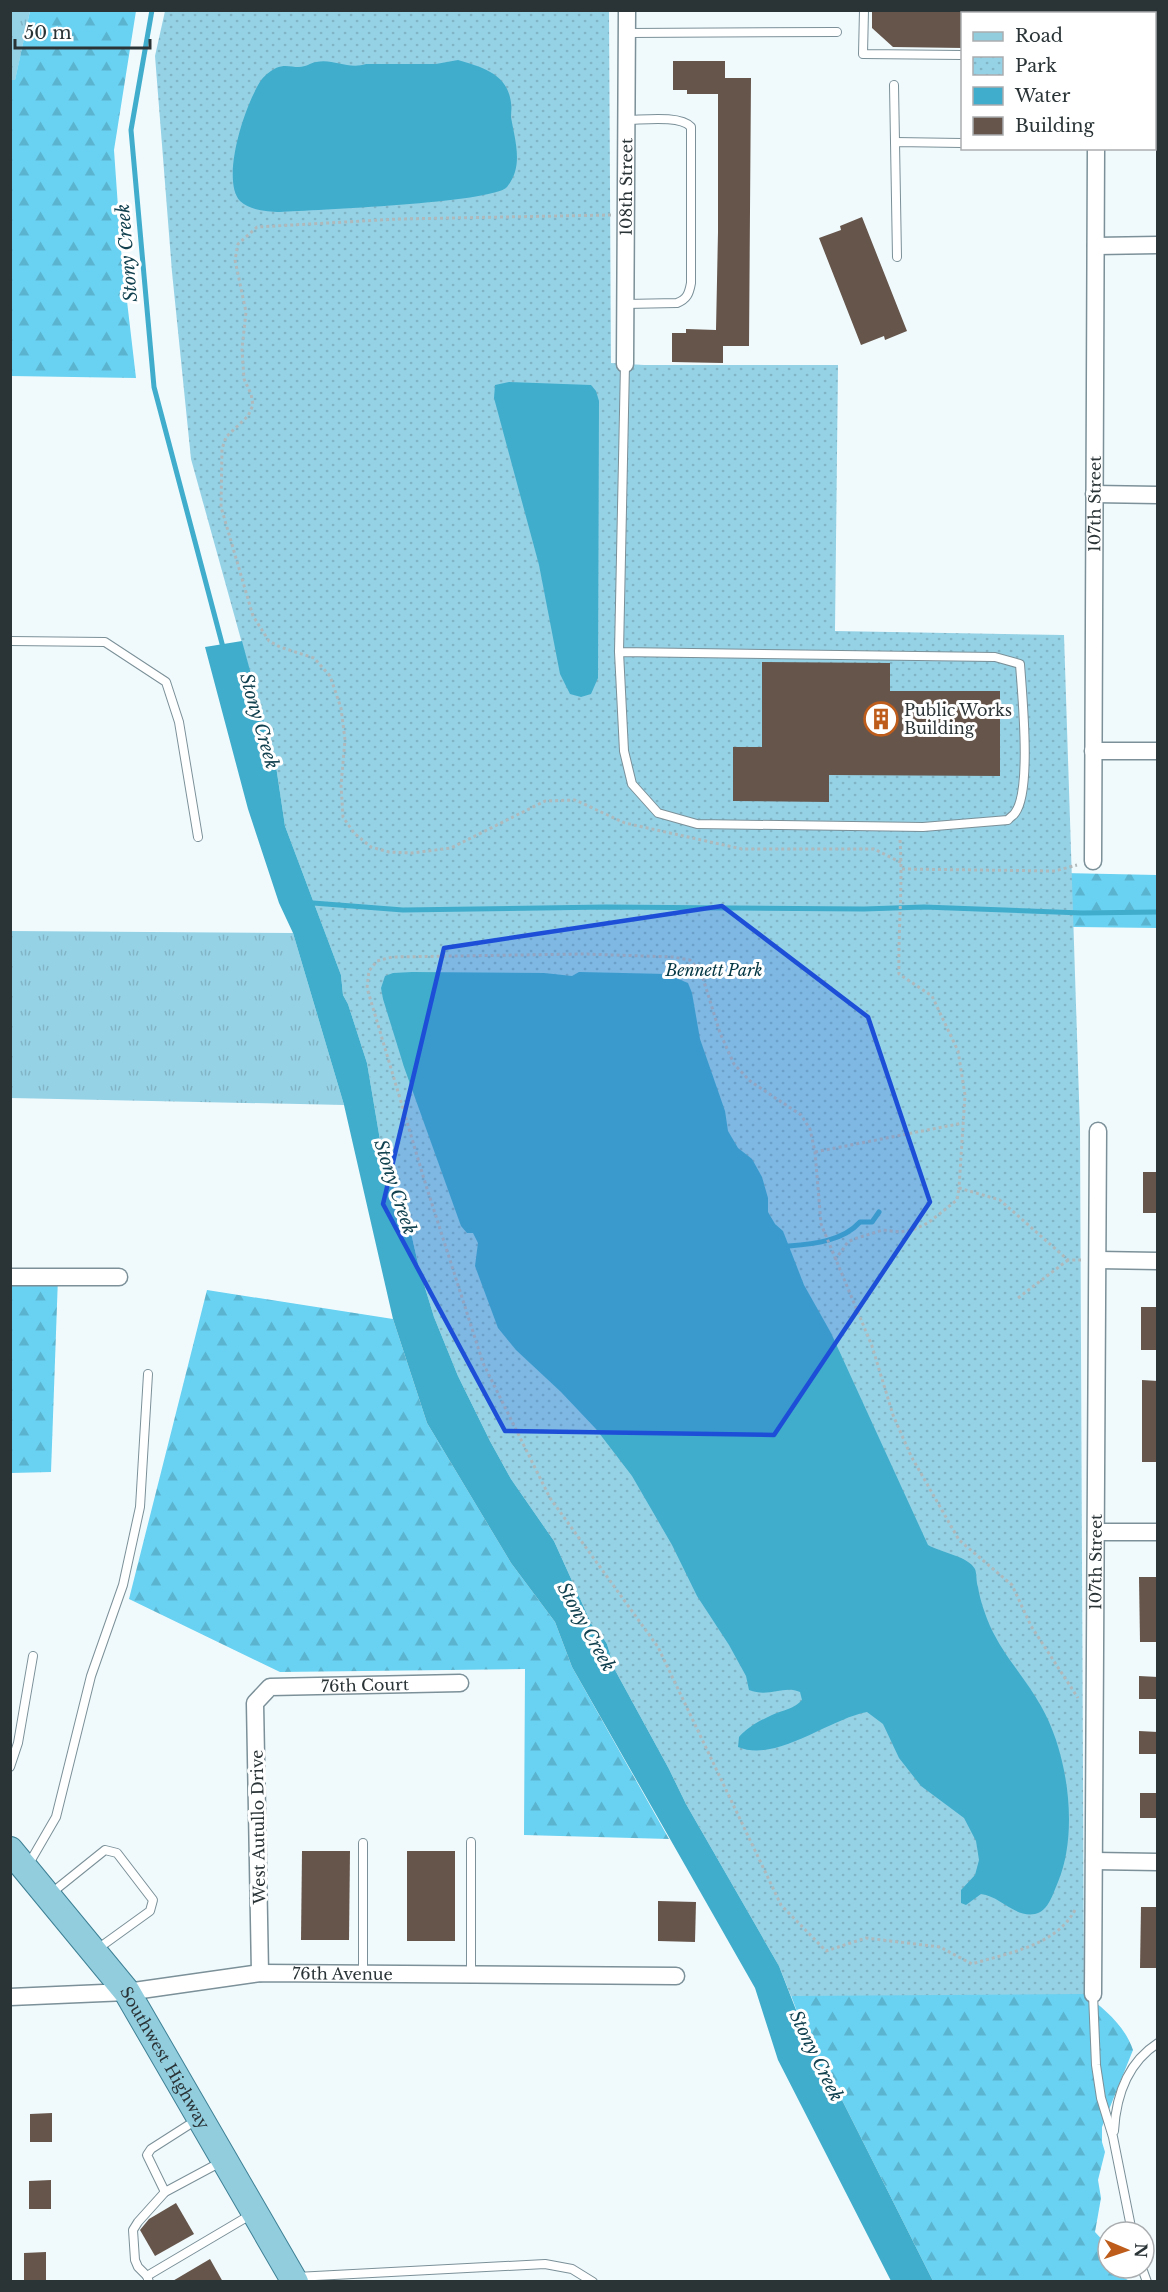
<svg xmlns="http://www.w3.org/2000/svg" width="1168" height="2292" font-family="'Libre Baskerville',serif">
<defs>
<pattern id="grass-tufts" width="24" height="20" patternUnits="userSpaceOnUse" patternTransform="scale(1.5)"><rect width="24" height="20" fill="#96d2e6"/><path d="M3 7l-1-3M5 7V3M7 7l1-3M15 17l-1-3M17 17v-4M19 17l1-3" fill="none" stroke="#81b5c6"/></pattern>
<pattern id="forest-firs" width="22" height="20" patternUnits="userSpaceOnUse" patternTransform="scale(1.5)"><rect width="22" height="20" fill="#69d1f1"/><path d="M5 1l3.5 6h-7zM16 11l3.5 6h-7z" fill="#5bb4cf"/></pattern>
<pattern id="park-dots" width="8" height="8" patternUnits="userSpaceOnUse" patternTransform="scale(1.5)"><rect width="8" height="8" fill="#96d2e6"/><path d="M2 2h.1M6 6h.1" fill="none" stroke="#81b5c6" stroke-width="1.8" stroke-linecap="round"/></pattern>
</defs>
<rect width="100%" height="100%" fill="#f0fafd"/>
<g fill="url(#grass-tufts)">
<path d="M10 11H30L15 81 11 80Z"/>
<path d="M11 931 293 933 344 1105 11 1098Z"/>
</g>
<g fill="url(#forest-firs)">
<path d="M30 11H136L114 150 121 250 136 378 11 376V80H15Z"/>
<path d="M1063 873 1157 875V928L753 923Z"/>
<path d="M10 1277H58L51 1472 11 1473Z"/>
<path d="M207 1290 393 1319 427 1423 511 1563 555 1622 572 1667 669 1839 524 1835 525 1669 280 1672 129 1599Z"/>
<path d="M786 1982 1084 1994C1104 2008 1125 2026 1133 2050L1102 2127V2142L1105 2152 1098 2180 1101 2198 1095 2232 1108 2246V2268H1121L1124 2278 1130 2281H933L841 2098 805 2033Z"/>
</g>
<path fill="url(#park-dots)" d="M165 11H609L611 363 644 365H838L835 631 1064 635 1080 1128 1084 1994 791 1996 779 1966 686 1804 669 1769 615 1670 607 1644 600 1633 592 1625 554 1541 511 1479 490 1441 458 1376 434 1317 419 1268 412 1237 401 1212 380 1140 367 1063 348 1004 343 995 341 975 285 826 276 766 191 459 172 272 155 56Z"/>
<g fill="#41adcc">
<path d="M458 60C482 67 508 74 511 103 512 108 511 112 511 117 515 141 524 166 507 187 493 203 312 210 280 212 268 211 250 211 240 201 220 179 246 101 262 79 265 75 272 70 276 68 285 64 291 67 299 67 306 67 310 63 316 62 333 58 348 70 366 64H436Z"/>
<path d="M509 382 591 385 596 391 599 401 598 678 591 694 581 697 570 694 560 674 539 565 494 398 495 385Z"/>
<path d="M242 641 276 766 285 826 341 975 343 995 348 1004 367 1063 380 1140 401 1212 412 1237 419 1268 434 1317 458 1376 490 1441 511 1479 554 1541 592 1625 600 1633 607 1644 615 1670 669 1769 686 1804 779 1966 805 2033 841 2098 933 2281H891L778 2060 755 1988 572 1667 555 1622 511 1563 427 1423 393 1319 344 1105 293 933 279 903 248 809 205 647Z"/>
<path d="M412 972 544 973 572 976 579 972 666 974 688 983 692 993 700 1039 725 1111 728 1131 738 1148 752 1159 762 1177 768 1198V1212L775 1224 783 1231 804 1285 831 1333 928 1545C942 1553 968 1556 975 1569 977 1574 976 1582 978 1587 980 1600 985 1614 990 1626 1003 1655 1026 1679 1041 1706 1068 1753 1079 1832 1058 1882 1053 1893 1049 1911 1035 1914 1015 1918 1000 1896 981 1894L966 1905 961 1903V1890L975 1875 979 1860 976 1841 964 1818 921 1786 899 1758 883 1724 867 1712C829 1719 776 1763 738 1747L739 1737C748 1727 759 1721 772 1715 783 1710 794 1709 802 1700L800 1692C783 1685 769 1698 749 1690L746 1676 729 1645 697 1596 672 1545 632 1476 596 1429 561 1392 516 1350 498 1328 475 1266 478 1243 473 1233H467L461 1226 404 1067 383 999 381 988 385 976 393 973Z"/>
</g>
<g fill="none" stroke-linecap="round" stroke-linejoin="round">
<g stroke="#41adcc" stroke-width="5">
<path d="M152 10 131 130 154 387 224 651"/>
<path d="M313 903 403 910 606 907 864 909 924 907 1082 913 1158 912"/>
<path d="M789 1246C814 1244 843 1241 860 1222H872L879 1212"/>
</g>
</g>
<g fill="#66554b">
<path d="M872 10H963V48L893 47 872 28Z"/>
<path d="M673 61H725V78H751L749 346H723V363L672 362V333H686V329L716 330 718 232V94H687V90H673Z"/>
<path d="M862 217 907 331 885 340 884 336 861 345 819 238 841 230 840 226Z"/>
<path d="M762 662 890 663V691H1000V776L829 775V802L733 801V747H762Z"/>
<rect x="1143" y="1172" width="15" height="41"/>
<rect x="1141" y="1307" width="17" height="43"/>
<path d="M1142 1380 1158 1381V1462H1142Z"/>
<path d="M1139 1577H1158V1642H1140Z"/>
<path d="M1139 1676 1158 1677V1699H1139Z"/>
<path d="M1139 1731 1158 1732V1754H1139Z"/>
<rect x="1140" y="1793" width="18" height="25"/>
<path d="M302 1851H350L349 1940H301Z"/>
<rect x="407" y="1851" width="48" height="90"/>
<path d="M658 1901 696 1902 695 1942 658 1941Z"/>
<path d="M1141 1907H1158V1968H1140Z"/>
<path d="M52 2113V2142H30V2114Z"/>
<path d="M51 2180V2209H29V2181Z"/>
<path d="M176 2203 194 2234 155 2256 140 2230 149 2219Z"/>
<path d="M46 2252V2281H24V2253Z"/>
<path d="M210 2259 223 2282H171Z"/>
</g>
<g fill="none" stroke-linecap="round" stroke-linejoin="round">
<defs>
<g id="service">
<path d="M864 10 863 54 962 55"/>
<path d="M1039 14V10"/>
<path d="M1154 14H1158"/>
<path d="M628 33 837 32"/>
<path d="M894 85 895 142"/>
<path d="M897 257 895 142 962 143"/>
<path d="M625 304 677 303C687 299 689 294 691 283V127C680 115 643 120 627 120"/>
<path d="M10 641 105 642 166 682 179 722 198 837"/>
<path d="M619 652 995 657 1020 664C1022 694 1032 791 1015 813 1013 816 1010 817 1008 820L923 827 697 824 658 813 632 784 624 751 619 652 625 364"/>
<path d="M10 1767 18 1743 33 1656"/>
<path d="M471 1842V1974"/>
<path d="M27 1867 56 1817 91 1676 123 1585 140 1507 148 1374"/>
<path d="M49 1895 105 1850 117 1853 153 1900 150 1911 96 1950"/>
<path d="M363 1973V1843"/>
<path d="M1093 1994 1096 2065 1101 2098 1113 2137 1132 2232"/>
<path d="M198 2119 151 2149 147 2155 165 2192 221 2162"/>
<path d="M1114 2131C1116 2096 1127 2063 1158 2043"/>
<path d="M1142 2268 1147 2282"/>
<path d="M147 2276 138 2267 135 2260 133 2230 138 2222 165 2192"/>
<path d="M296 2277 545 2264 572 2269 593 2282"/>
<path d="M149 2282 147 2276 252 2214"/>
</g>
<g id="minor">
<path d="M1096 10V14"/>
<path d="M1096 246 1158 245"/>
<path id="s1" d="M625 364 627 10"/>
<path d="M1094 494 1158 495"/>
<path d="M1093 751H1158"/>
<path id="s2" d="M1093 861 1096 148"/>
<path d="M1098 1260 1158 1261"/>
<path d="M10 1277H119"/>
<path d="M1096 1532H1158"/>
<path d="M1094 1861 1158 1862"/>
<path id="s3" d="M260 1973 255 1703 270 1687 460 1683"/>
<path id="s4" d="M1093 1994 1098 1131"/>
<path id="s5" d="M10 1997 127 1992 260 1973 676 1976"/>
</g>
<g id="primary">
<path id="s6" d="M10 1850 127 1992 295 2282"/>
</g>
</defs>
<use href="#service" stroke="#7b9098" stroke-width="10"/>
<use href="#minor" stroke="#7b9098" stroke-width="19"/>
<use href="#primary" stroke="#3f8195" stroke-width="28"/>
<g stroke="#afb9bc" stroke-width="3" stroke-dasharray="3 3" stroke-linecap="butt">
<path d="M611 215 398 219 257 227 238 244 235 260 246 312 242 349 244 379 251 394 253 405 248 416 226 437 222 449 221 507 253 616 269 641 280 647 314 658 330 676 341 708 345 740 341 785 343 817 354 833 371 847 389 852 412 853 451 848 545 801 575 800 625 823 742 849H874L902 863"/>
<path d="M900 840C903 885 898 930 899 974L932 996 958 1051 965 1095 959 1188 1000 1200 1068 1260H1081"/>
<path d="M902 869 1055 871 1077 865"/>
<path d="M815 1152 963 1123"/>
<path d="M835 1260 848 1242 854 1239 883 1230 900 1232 915 1229 928 1223 957 1200 959 1188"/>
<path d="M1018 1298 1068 1260"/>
<path d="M1075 1910C1056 1946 1007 1953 972 1964L940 1947 866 1938 826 1951 781 1905 658 1647 550 1498 483 1363 424 1179 367 988 369 971 377 961 392 957 583 954 673 957 690 960 701 972 720 1033 734 1064 750 1081 801 1115 810 1129 815 1152 821 1224 872 1346 893 1415 911 1456 959 1540 1012 1585 1031 1626 1078 1698"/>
</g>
<use href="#service" stroke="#fff" stroke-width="8"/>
<use href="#minor" stroke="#fff" stroke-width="16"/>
<use href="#primary" stroke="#92cdde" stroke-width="26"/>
</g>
<path fill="#1d4ed8" fill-opacity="0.2" stroke="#1d4ed8" stroke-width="4.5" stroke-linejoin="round" d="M722 906 868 1017 930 1202 774 1435 505 1431 383 1204 444 948Z"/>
<defs>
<symbol id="building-ring" viewBox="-11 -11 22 22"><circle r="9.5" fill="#fff" stroke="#be5d1b" stroke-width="1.5"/><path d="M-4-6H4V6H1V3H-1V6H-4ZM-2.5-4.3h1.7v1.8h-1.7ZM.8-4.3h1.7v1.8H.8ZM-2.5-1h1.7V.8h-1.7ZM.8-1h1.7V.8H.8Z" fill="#be5d1b"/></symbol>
</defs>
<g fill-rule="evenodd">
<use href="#building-ring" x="862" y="700" width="38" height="38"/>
</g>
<g text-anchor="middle" stroke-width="6" stroke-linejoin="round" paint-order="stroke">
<g font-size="16" fill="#2a3336" stroke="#fff">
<text dy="6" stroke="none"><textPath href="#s1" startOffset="177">108th Street</textPath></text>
<text dy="6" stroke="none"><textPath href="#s2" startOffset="357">107th Street</textPath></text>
<text dy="6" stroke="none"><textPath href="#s4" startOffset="432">107th Street</textPath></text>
<text dy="6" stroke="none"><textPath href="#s3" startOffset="387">76th Court</textPath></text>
<text transform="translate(258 1827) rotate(-91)" y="6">West Autullo Drive</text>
<text dy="6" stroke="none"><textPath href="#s5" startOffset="334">76th Avenue</textPath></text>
<text dy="6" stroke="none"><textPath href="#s6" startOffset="260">Southwest Highway</textPath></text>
</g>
<g font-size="16" fill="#2a3336" stroke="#fff" text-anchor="start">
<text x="904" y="716">Public Works<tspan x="904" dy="18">Building</tspan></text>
</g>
<g font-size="16" font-style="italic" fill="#043744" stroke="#fff">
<text x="714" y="976">Bennett Park</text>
</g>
<g font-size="18" font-style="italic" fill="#12414f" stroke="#fff">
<text transform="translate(127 253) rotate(-95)" y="6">Stony Creek</text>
<text transform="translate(259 721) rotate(74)" y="6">Stony Creek</text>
<text transform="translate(395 1187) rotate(72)" y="6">Stony Creek</text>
<text transform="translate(586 1627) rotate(61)" y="6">Stony Creek</text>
<text transform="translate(816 2056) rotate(64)" y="6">Stony Creek</text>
</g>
</g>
<rect width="1168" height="2292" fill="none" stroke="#2a3336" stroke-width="24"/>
<rect x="961" y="12" width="195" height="138" fill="#ffffff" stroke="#aaadaf" stroke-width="1.5"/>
<rect x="973" y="32" width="30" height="9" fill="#92cdde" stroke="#aaadaf" stroke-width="1.5"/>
<text x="1015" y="42" font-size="18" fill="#2a3336">Road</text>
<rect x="973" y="57" width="30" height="18" fill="url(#park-dots)" stroke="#aaadaf" stroke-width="1.5"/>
<text x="1015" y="72" font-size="18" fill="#2a3336">Park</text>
<rect x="973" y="87" width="30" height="18" fill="#41adcc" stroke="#aaadaf" stroke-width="1.5"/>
<text x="1015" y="102" font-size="18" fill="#2a3336">Water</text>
<rect x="973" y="117" width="30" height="18" fill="#66554b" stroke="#aaadaf" stroke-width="1.5"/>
<text x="1015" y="132" font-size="18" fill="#2a3336">Building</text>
<g transform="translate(1126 2250) rotate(92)"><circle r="28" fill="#ffffff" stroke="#aaadaf" stroke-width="1.5"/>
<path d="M0-4.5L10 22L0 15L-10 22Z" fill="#be5d1b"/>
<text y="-9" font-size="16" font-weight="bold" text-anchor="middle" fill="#2a3336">N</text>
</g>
<path d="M15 39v9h135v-9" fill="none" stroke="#2a3336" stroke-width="3"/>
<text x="24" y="39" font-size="18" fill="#2a3336" stroke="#ffffff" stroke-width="4.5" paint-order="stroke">50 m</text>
</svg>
